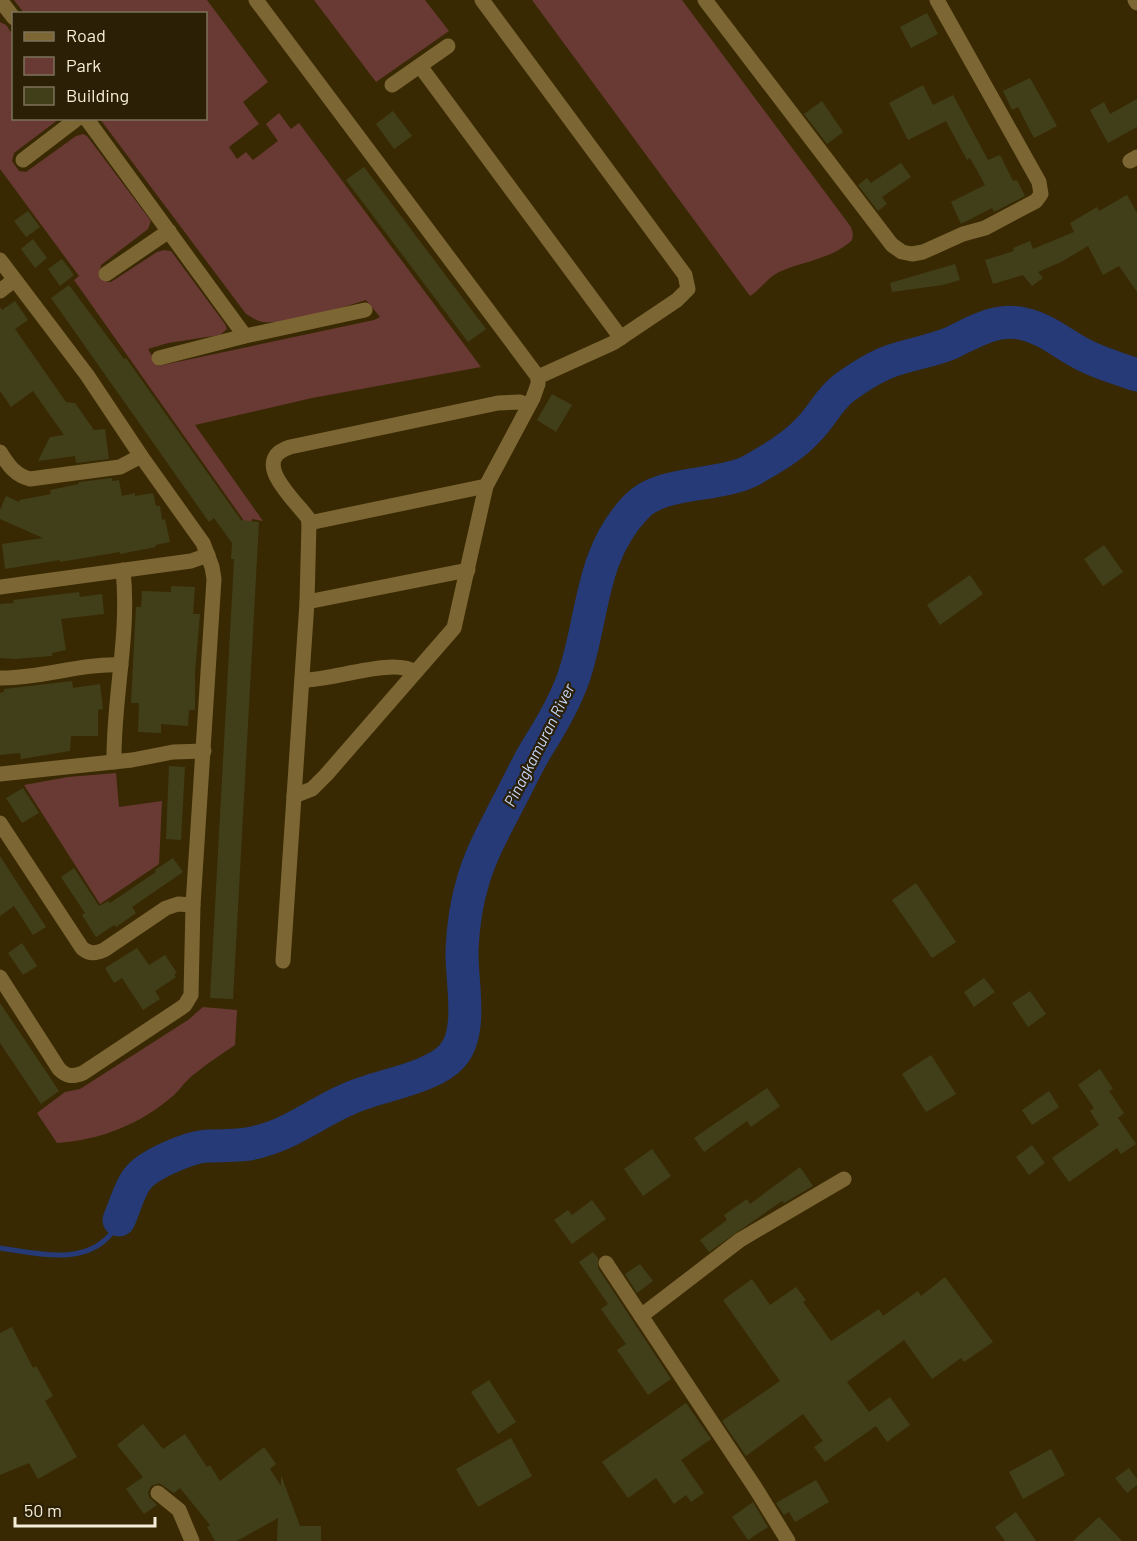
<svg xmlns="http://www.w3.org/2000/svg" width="1137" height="1541" font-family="Barlow,sans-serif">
<rect width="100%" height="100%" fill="#382903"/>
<g fill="#693934">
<path d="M14 0H207L268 82 243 102 259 124 229 147 237 159 246 152 253 160 278 141 266 124 279 113 291 129 299 123 481 367 312 398 195 425 263 521 252 519 250 525H247L74 280 79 276 0 169V22L6 25 13 35 14 118 59 119 14 153 12 161 19 171 26 172 76 136 83 134 87 136 151 221 148 229 101 265 100 271 106 282H111L157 252 164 250 171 251 225 324 227 329 220 335 168 343 148 349 158 366 374 320 380 317 366 300C345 307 283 325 263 322 256 321 252 317 246 314L100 119 206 118V14L24 13Z"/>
<path d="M314 0H425L449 31 376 82Z"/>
<path d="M532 0H682L851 227 853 234 852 240C833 259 803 261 779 272 767 278 761 289 750 296Z"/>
<path d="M116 773 119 807 162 801 159 864 100 904 24 785 68 777Z"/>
<path d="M203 1007 237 1010 235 1045C222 1054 209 1062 197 1072 188 1078 182 1087 174 1095 141 1124 101 1140 57 1143L37 1113 65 1092 80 1089 188 1020Z"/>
</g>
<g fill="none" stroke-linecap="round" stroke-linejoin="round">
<path stroke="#253a76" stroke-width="5" d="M0 1248C35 1253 82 1266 109 1236 113 1232 116 1226 119 1220"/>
<path stroke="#253a76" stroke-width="33" d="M119 1220C124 1209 130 1187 138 1178 149 1164 190 1147 207 1146 226 1145 243 1147 261 1141 299 1131 329 1103 367 1092 390 1084 436 1075 452 1056 474 1032 461 980 462 950 463 926 466 904 473 881 481 853 495 829 508 803 518 785 526 766 537 748 551 726 564 704 573 679 594 619 589 556 636 507 662 479 719 488 752 470 772 459 794 446 809 429 822 416 829 399 844 388 859 377 874 367 891 361 911 354 932 351 951 343 974 332 997 317 1024 324 1047 329 1065 346 1086 356 1102 364 1120 369 1137 375"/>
</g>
<g fill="#413f19">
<path d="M927 13 938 34 911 48 900 27Z"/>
<path d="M1030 78 1057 126 1034 138 1018 107 1012 110 1003 91Z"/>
<path d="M923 85 933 105 953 95 988 160 1000 155 1013 181 1017 180 1025 196 994 212 992 208 961 224 951 202 985 185 970 158 967 160 946 121 908 140 889 103Z"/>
<path d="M1137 99V127L1108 143 1090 110 1104 102 1110 114Z"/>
<path d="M822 101 843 132 827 144 804 114Z"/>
<path d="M393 111 412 136 394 149 376 124Z"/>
<path d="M901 163 911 177 882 197 887 204 878 211 858 185 867 178 871 183Z"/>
<path d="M364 167 486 329 468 342 346 180Z"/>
<path d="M1127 195 1137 213V292L1119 266 1103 275 1088 246 1061 262 1038 272 1043 278 1032 286 1023 275 993 284 985 260 1014 251 1013 248 1030 241 1033 249 1074 232 1070 223 1097 207 1099 211Z"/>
<path d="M28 211 40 227 26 237 14 221Z"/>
<path d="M33 239 47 258 35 268 21 249Z"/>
<path d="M62 259 74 275 60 286 48 269Z"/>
<path d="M955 264 960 280 943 285 892 292 890 283Z"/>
<path d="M69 285 124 359 126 358 241 520 259 522 233 999 210 998 232 597 234 559H231L232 543 214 518 209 522 51 298Z"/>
<path d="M15 301 28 320 15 329 66 402 75 403 94 430 105 429 109 459 76 463 75 456 38 461 50 437 64 435 33 391 11 407 0 391V307L2 310Z"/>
<path d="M552 394 572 405 556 432 537 420Z"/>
<path d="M112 478V481L119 480 122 496 135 493V496L153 493 156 506H160L162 520 165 519 170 542 155 545 156 547 120 554V552L60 562V560L5 569 2 544 43 538 0 519V510L6 496 19 502 20 500 51 494 50 490 79 484V482Z"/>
<path d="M1104 545 1123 572 1103 586 1084 559Z"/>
<path d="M970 575 983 594 940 625 927 605Z"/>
<path d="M171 586 195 587 193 614H200L195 673V710H189L188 726 161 724V733L138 732 139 703H131L136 607H141L142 591 171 592Z"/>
<path d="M79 592 80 597 102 594 104 614 61 619 66 650 52 653V656L15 659 0 658V604L14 603 13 600Z"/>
<path d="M72 681 73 688 100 684 103 709 98 710V736H71L70 751 21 759 20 753 0 755V693L4 692V689Z"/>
<path d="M169 766 185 767 181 840 166 839Z"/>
<path d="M23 788 39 813 22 823 6 798Z"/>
<path d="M0 856 46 927 33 935 14 906 0 916Z"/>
<path d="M173 858 183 872 132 907 136 913 116 927 114 925 96 937 82 915 85 913 61 877 74 868 99 906 108 901 110 903 156 872 155 870Z"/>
<path d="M916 883 956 942 932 958 892 900Z"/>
<path d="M22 943 37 966 23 975 8 953Z"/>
<path d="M137 948 149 965 165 955 177 973 174 974 176 977 155 991 160 999 143 1010 122 978 114 983 105 968Z"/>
<path d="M984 978 995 992 974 1007 964 992Z"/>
<path d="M1030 991 1046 1014 1028 1027 1012 1003Z"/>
<path d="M0 1003 59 1091 41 1104 0 1043Z"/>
<path d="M931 1055 956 1094 926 1112 902 1074Z"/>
<path d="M1100 1069 1113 1089 1109 1091 1124 1113 1118 1118 1136 1144 1121 1154 1117 1148 1069 1182 1052 1158 1099 1125 1090 1111 1094 1108 1078 1085Z"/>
<path d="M767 1088 780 1106 751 1127 747 1121 704 1152 694 1138Z"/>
<path d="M1049 1091 1059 1107 1032 1125 1022 1110Z"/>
<path d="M1032 1145 1045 1163 1029 1175 1016 1157Z"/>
<path d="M652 1149 671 1176 643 1196 624 1169Z"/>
<path d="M800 1167 813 1186 784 1203 782 1201 709 1252 700 1240 727 1220 724 1215 747 1199 750 1204Z"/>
<path d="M592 1200 606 1219 572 1244 554 1220 568 1210 572 1215Z"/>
<path d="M593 1252 598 1258V1268L671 1379 648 1395 617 1350 626 1344 601 1309 608 1304 579 1262Z"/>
<path d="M640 1264 653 1281 637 1293 625 1274Z"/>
<path d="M945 1277 993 1342 964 1362 961 1358 932 1379 904 1340 847 1382 869 1412 890 1397 910 1425 887 1442 876 1426 825 1462 814 1447 823 1441 803 1414 746 1456 722 1421 780 1381 723 1300 752 1279 770 1305 796 1287 806 1300 803 1302 831 1341 879 1309 883 1316 918 1291 921 1296Z"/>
<path d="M12 1327 33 1368 36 1366 53 1396 45 1401 77 1457 38 1479 29 1463 0 1475V1333Z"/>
<path d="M489 1380 516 1422 498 1434 471 1392Z"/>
<path d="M686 1403 711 1439 681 1460 704 1493 691 1502 686 1495 674 1504 656 1478 628 1498 602 1462Z"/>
<path d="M143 1424 163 1449 185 1434 207 1467 210 1465 220 1481 264 1447 276 1464 270 1469 281 1486V1475L300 1526H321V1541H277L278 1518 237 1541H215L207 1527 210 1525 180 1488 174 1493 159 1483 151 1486 148 1492 149 1497 157 1505 144 1514 126 1489 143 1477 117 1445Z"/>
<path d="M511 1438 532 1476 478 1507 456 1469Z"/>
<path d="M1051 1449 1065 1475 1023 1499 1009 1472Z"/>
<path d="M1129 1468 1137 1479V1485L1127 1493 1115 1478Z"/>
<path d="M816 1480 829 1502 795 1522 789 1512 784 1515 776 1503Z"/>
<path d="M753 1502 768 1527 748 1540 732 1517Z"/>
<path d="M1016 1512 1036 1541H1005L995 1527Z"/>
<path d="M1099 1517 1122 1541H1073Z"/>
</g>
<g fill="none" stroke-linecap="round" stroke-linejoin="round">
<g stroke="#7c6633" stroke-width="15">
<path d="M0 0 14 18"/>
<path d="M256 0 538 377"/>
<path d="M705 0 892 245 902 252 912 254 923 252 963 234 985 228 1036 201 1041 194 1039 182 937 0"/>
<path d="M1135 0 1137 3"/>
<path d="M420 66 621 338"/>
<path d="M392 85 448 46"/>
<path d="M86 118 245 336"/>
<path d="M23 160 78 118"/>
<path d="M1130 161 1137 157"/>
<path d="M0 260 87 375 141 456 203 543 212 567 214 579 193 905 191 995 185 1005 181 1008 83 1073C73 1077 67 1077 59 1069L0 977"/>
<path d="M106 274 169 231"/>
<path d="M0 291 14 280"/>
<path d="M159 358 245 336 365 310"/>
<path d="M0 452C8 464 14 475 30 479L120 467 141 456"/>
<path d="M309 523 486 486"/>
<path d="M0 587 191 561 208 555"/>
<path d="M307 602 468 570"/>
<path d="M0 678C41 679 80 663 121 665"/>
<path d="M302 680C331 681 393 657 415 672"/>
<path d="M114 762C113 699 130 634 123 570"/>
<path d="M0 774 132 760 173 752 204 751"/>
<path d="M294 796 312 789 326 775 454 628 486 486 533 398 538 384V377L613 343 677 300 688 289 685 275 482 0"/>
<path d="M0 823 82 948C89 954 95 954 104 950L166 908 178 904 193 905"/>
<path d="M283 961 307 602 309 523 308 518C294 499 249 460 290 447L498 403 520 402 529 405"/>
<path d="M606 1263 756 1489 788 1541"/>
<path d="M641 1316 740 1240 844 1179"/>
<path d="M158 1493 179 1510 192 1541"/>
</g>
</g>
<g text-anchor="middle" stroke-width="4.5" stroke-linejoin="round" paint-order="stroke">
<g font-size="16" font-style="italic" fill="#c5d6fb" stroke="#2b2005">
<text transform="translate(539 745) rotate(-63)" y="6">Pinagkamuran River</text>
</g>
</g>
<rect x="12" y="12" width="195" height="108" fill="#2b2005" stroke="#7c725a" stroke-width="1.5"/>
<rect x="24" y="32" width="30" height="9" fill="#7c6633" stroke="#7c725a" stroke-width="1.5"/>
<text x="66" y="42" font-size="18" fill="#f6edd9">Road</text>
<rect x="24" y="57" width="30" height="18" fill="#693934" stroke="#7c725a" stroke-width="1.5"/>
<text x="66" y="72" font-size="18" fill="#f6edd9">Park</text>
<rect x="24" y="87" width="30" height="18" fill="#413f19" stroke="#7c725a" stroke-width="1.5"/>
<text x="66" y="102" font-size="18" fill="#f6edd9">Building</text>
<path d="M15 1517v9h140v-9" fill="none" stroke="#f6edd9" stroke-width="3"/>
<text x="24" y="1517" font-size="18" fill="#f6edd9" stroke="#2b2005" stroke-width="4.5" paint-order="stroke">50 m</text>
</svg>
